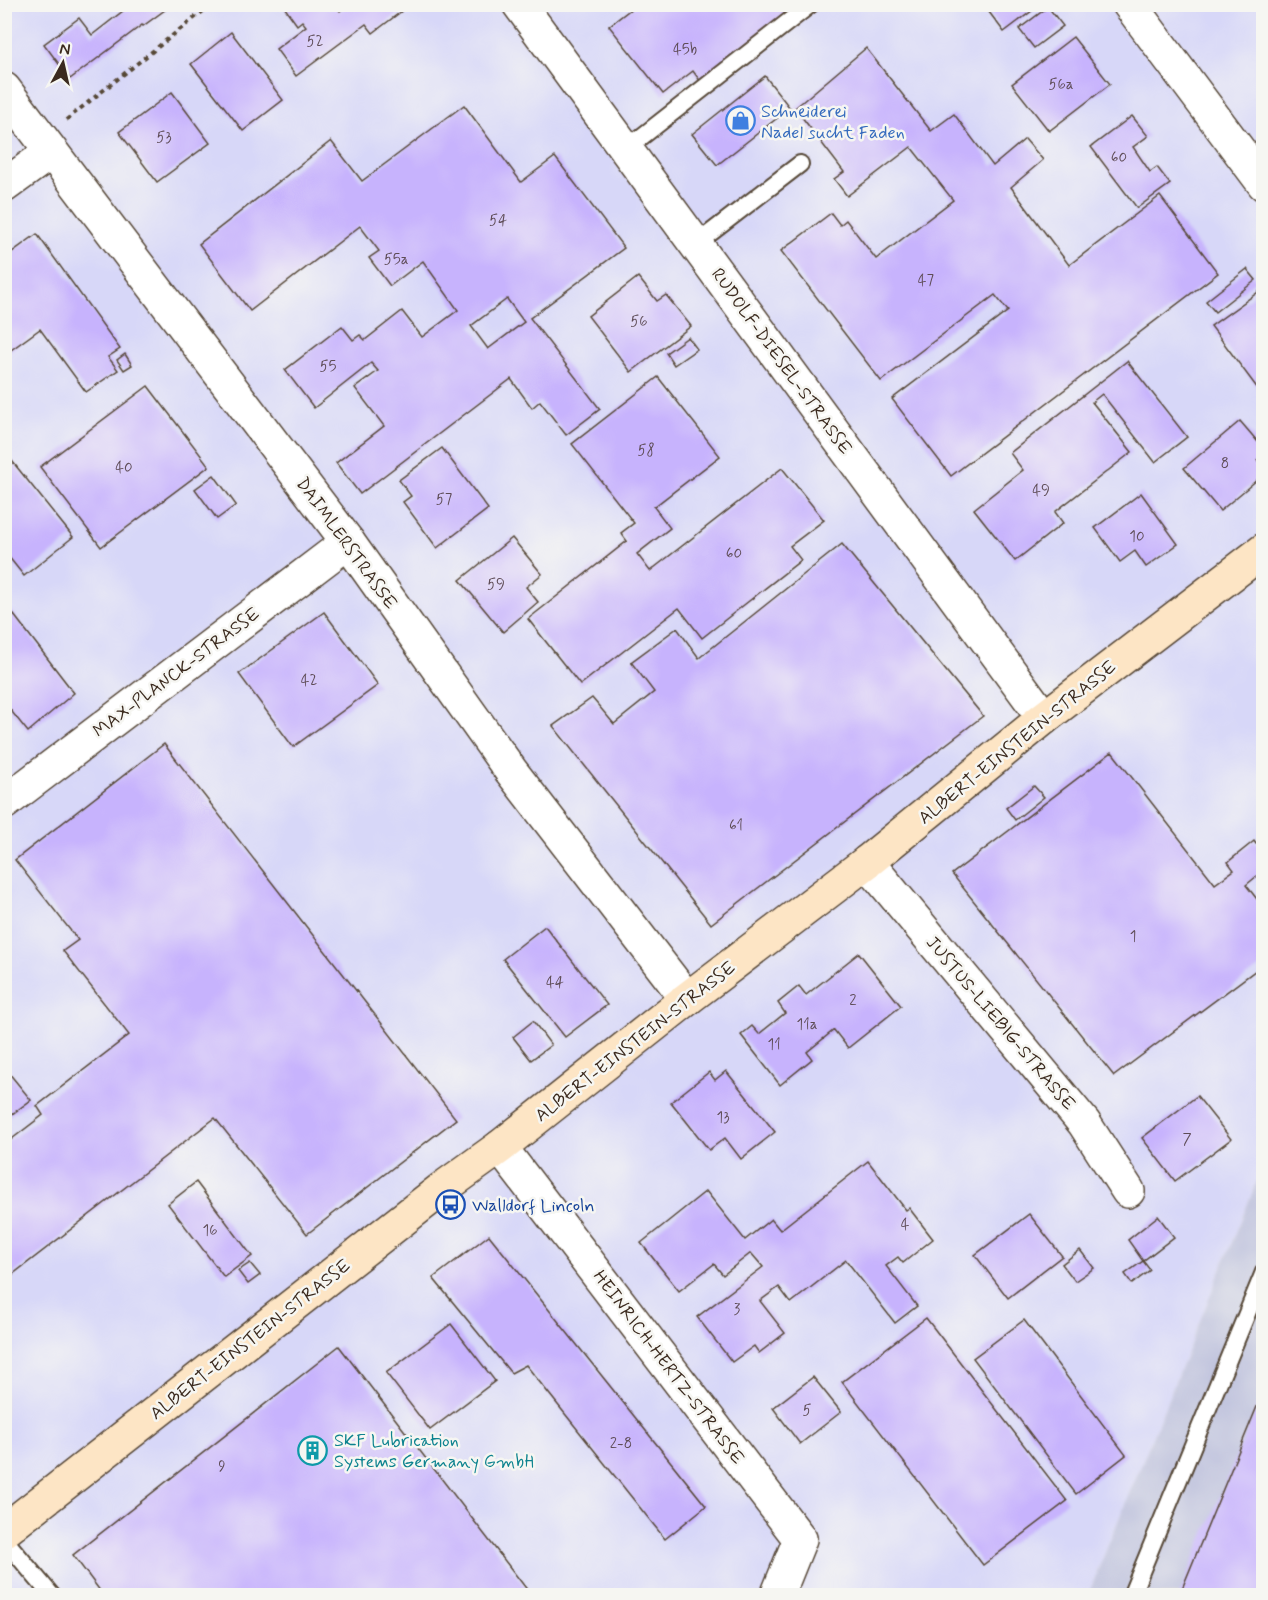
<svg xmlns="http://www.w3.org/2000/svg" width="1268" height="1600" font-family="Mynerve,sans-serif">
<rect width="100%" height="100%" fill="#f6f6f2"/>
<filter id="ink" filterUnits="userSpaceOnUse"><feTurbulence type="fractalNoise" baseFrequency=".0167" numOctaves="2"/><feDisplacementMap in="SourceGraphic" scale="12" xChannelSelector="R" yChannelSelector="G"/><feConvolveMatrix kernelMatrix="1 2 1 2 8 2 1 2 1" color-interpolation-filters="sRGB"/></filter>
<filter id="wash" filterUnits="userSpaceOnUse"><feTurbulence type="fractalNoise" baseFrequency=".008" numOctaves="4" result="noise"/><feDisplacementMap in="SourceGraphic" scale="24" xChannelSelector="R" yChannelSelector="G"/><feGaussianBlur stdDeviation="1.35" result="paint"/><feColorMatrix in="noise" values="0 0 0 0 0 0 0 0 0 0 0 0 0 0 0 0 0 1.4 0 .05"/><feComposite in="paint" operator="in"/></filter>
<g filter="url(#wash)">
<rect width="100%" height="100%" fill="#ebe2c1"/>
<path fill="#d7d7f8" d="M5 5H1263V1167L1088 1595 5 1596Z"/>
<path fill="#bfc2dd" d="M1263 1167V1595H1088Z"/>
<g id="blocks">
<g fill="#c7b3fd" fill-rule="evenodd">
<path d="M126 4H173L143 26 142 25 70 79 44 44 79 18 92 35 128 7Z"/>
<path d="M282 4H335L340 11 349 4H411L373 33 366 24 296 76 276 49 306 26 302 21 297 25Z"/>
<path d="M998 4H1041L1004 32 989 12Z"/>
<path d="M636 5H799L701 82 693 71 663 94 609 26Z"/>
<path d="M1048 7 1063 26 1034 48 1019 29Z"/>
<path d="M231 32 283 100 243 131 191 64Z"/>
<path d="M1073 37 1110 84 1049 131 1012 84Z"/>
<path d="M866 48 931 131 954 114 993 166 1025 139 1043 160 1011 187 1069 265 1160 196 1218 273 951 476 892 399 1008 311 995 295 881 381 781 251 831 213 840 225 846 220 876 259 953 200 911 147 847 196 834 179 844 172 795 108Z"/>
<path d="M765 76 790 108 717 165 692 134Z"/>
<path d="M172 92 210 143 157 182 119 132Z"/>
<path d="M464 105 521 182 555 157 624 248 530 318 600 409 566 435 540 401 532 408 511 379 360 494 336 463 384 426 355 388 378 371 371 363 314 408 285 370 342 326 353 340 360 335 365 340 402 311 422 337 458 310 423 261 390 286 369 258 379 251 360 226 250 311 199 244 331 141 362 181ZM507 299 524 322 488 349 471 326Z"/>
<path d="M1132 116 1148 136 1133 147 1150 172 1157 167 1170 184 1137 208 1091 147Z"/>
<path d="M37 234 120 349 108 357 118 370 86 392 40 329 4 355V258Z"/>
<path d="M1247 269 1256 280 1215 312 1206 301Z"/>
<path d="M638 277 657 301 666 295 691 326 631 372 588 316Z"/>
<path d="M1264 288V397L1211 326Z"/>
<path d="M688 337 697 349 674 365 666 353Z"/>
<path d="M125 354 132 365 124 370 117 360Z"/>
<path d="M1127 361 1187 437 1155 462 1102 394 1092 402 1132 452 1055 512 1063 523 1015 561 974 509 1023 470 1010 453Z"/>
<path d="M658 377 720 456 654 507 670 528 637 554 650 571 782 468 824 520 790 546 801 560 702 638 679 608 580 685 528 619 627 541 621 533 634 523 572 444Z"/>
<path d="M148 386 209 466 101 547 40 467Z"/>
<path d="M1240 421 1264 449V454L1257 460 1264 467V474L1220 511 1184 468Z"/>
<path d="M442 448 488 509 437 548 403 502 411 496 399 480Z"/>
<path d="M4 451 73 537 24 576 4 551Z"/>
<path d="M214 475 236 505 217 519 195 489Z"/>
<path d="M1141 493 1178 544 1146 567 1135 551 1120 562 1095 528Z"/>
<path d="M512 538 542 574 526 587 538 602 503 632 460 580Z"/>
<path d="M842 544 983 716 711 924 553 726 592 698 614 724 654 692 631 662 677 628 699 658Z"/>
<path d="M4 602 74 693 28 732 4 702Z"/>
<path d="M324 612 378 685 293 747 239 674Z"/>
<path d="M164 744 456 1119 307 1234 215 1118 4 1281V1145L43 1115 37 1106 129 1035 63 951 78 940 15 860Z"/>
<path d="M1112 752 1215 884 1234 870 1228 862 1254 841 1256 844 1264 838V885L1257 876 1246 885 1264 908V964L1114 1076 952 874Z"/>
<path d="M1034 786 1044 797 1015 820 1006 808Z"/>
<path d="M545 926 607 1005 565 1037 503 959Z"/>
<path d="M859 953 901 1006 848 1048 834 1030 807 1052 812 1059 780 1085 741 1035 752 1026 759 1034 785 1013 778 1003 799 986 806 995Z"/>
<path d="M533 1021 551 1045 531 1060 513 1037Z"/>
<path d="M4 1067 31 1100 4 1120Z"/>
<path d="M726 1071 775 1132 741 1159 725 1138 709 1150 671 1102 709 1072 715 1080Z"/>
<path d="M1197 1096 1231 1139 1175 1181 1142 1138Z"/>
<path d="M868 1161 906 1210 909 1208 933 1239 903 1263 898 1257 886 1266 917 1306 895 1323 846 1260 791 1303 779 1287 760 1301 785 1333 759 1353 754 1346 732 1362 697 1317 763 1267 751 1253 723 1275 714 1264 679 1291 641 1243 706 1191 745 1240 771 1219 780 1230Z"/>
<path d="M196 1182 252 1256 224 1277 168 1204Z"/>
<path d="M1029 1214 1062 1256 1008 1298 975 1255Z"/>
<path d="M1158 1216 1174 1237 1143 1261 1150 1270 1132 1284 1125 1274 1143 1261 1128 1240Z"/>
<path d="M489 1235 706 1506 665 1539 526 1365 511 1373 433 1278Z"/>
<path d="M1080 1250 1094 1268 1075 1281 1062 1264Z"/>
<path d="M250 1263 260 1275 248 1284 238 1271Z"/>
<path d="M926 1318 1067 1501 983 1565 842 1382Z"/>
<path d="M1024 1320 1126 1455 1076 1494 973 1358Z"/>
<path d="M451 1324 495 1381 430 1430 386 1373Z"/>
<path d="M339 1346 532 1596H104L73 1555Z"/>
<path d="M813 1377 841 1412 800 1444 773 1408Z"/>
<path d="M1263 1392 1264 1596H1179Z"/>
</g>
</g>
</g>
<g filter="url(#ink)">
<use href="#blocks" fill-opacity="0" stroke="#554636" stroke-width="1.5"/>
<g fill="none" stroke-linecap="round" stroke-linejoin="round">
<defs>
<g id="lane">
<path d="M626 149 811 4"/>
<path d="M696 244 800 164"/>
<path d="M4 1539 52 1596"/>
<path d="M1131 1596 1264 1272"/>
</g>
<g id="street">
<path d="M519 4 1044 718"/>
<path d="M1129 4 1264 184"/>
<path d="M4 89 348 542 511 771 687 999"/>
<path d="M4 186 51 152"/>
<path d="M4 803 348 542"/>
<path d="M867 862 1084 1123 1128 1191"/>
<path d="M500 1147 800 1539 777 1596"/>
</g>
<path id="secondary" d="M4 1531 443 1188 500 1147 687 999 867 862 1044 718 1264 550"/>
</defs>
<use href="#lane" stroke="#554636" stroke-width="20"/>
<use href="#street" stroke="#554636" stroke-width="36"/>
<use href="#secondary" stroke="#554636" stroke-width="36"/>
<path stroke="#554636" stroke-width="4" stroke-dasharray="4.5 4.5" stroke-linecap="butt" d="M66 120 212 4"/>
<use href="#lane" stroke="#fff" stroke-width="16"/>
<use href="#street" stroke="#fff" stroke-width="33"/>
<use href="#secondary" stroke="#fde5c5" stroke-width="33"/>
</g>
</g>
<defs>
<symbol id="shop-ring" viewBox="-11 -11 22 22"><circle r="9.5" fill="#f6f6f2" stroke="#3f7fe0" stroke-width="1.5"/><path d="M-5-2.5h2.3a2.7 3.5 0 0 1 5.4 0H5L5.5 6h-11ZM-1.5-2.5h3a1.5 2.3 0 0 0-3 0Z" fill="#3f7fe0"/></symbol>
<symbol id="bus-ring" viewBox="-11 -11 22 22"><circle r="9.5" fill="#f6f6f2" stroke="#1a4fb4" stroke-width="1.5"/><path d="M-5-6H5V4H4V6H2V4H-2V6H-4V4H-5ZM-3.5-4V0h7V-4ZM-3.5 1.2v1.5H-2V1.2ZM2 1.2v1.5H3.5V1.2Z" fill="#1a4fb4"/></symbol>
<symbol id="building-ring" viewBox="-11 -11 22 22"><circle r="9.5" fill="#f6f6f2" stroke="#0f9aa8" stroke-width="1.5"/><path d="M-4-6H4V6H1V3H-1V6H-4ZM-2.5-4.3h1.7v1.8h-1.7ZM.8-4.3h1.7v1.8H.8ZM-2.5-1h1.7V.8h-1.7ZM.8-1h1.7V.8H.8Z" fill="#0f9aa8"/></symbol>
</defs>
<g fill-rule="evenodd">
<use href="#shop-ring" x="724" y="104" width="33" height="33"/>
<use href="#bus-ring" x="434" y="1188" width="33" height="33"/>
<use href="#building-ring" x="296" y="1434" width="33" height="33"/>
</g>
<g text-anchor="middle" stroke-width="5" stroke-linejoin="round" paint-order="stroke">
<g font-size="15" fill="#5e4c56">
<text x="315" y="46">52</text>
<text x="685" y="54">45b</text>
<text x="1061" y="89">56a</text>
<text x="164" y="142">53</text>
<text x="1119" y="162">60</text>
<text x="498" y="225">54</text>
<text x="396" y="264">55a</text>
<text x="926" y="285">47</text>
<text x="639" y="326">56</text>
<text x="328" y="371">55</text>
<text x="646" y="455">58</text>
<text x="1225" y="468">8</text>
<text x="124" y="472">40</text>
<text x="1041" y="495">49</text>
<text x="444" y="504">57</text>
<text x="1137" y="541">10</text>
<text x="734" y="558">60</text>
<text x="496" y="589">59</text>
<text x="309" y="685">42</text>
<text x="736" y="830">61</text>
<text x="1133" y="941">1</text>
<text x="555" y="987">44</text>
<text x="853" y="1005">2</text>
<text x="807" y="1029">11a</text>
<text x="774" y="1049">11</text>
<text x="723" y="1122">13</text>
<text x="1187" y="1144">7</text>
<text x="905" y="1229">4</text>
<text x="210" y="1235">16</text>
<text x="737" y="1314">3</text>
<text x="807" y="1415">5</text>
<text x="621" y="1448">2-8</text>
<text x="222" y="1471">9</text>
</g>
<g font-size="18" fill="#366cbe" stroke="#f6f6f2" text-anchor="start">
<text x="761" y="117">Schneiderei<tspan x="761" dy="21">Nadel sucht Faden</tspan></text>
</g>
<g font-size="18" fill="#3b2a1e" stroke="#f6f6f2">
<text transform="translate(782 361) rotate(54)" y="6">RUDOLF-DIESEL-STRASSE</text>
<text transform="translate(347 543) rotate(54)" y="6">DAIMLERSTRASSE</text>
<text transform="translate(176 672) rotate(-37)" y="6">MAX-PLANCK-STRASSE</text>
<text transform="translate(1017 742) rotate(-39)" y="6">ALBERT-EINSTEIN-STRASSE</text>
<text transform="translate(1001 1023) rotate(50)" y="6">JUSTUS-LIEBIG-STRASSE</text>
<text transform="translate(635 1041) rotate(-38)" y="6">ALBERT-EINSTEIN-STRASSE</text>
<text transform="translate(250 1339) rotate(-38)" y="6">ALBERT-EINSTEIN-STRASSE</text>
<text transform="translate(669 1367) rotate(53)" y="6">HEINRICH-HERTZ-STRASSE</text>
</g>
<g font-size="18" fill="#164399" stroke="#f6f6f2" text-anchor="start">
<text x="472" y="1211">Walldorf Lincoln</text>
</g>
<g font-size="18" fill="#0d838f" stroke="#f6f6f2" text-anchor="start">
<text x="334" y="1446">SKF Lubrication<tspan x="334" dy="21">Systems Germany GmbH</tspan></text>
</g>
</g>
<rect width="1268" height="1600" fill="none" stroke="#f6f6f2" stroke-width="24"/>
<g transform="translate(63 63) rotate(8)" stroke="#f6f6f2" stroke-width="4.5" paint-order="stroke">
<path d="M0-4.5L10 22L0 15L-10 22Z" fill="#3b2a1e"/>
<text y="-9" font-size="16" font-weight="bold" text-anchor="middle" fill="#3b2a1e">N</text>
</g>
</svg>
